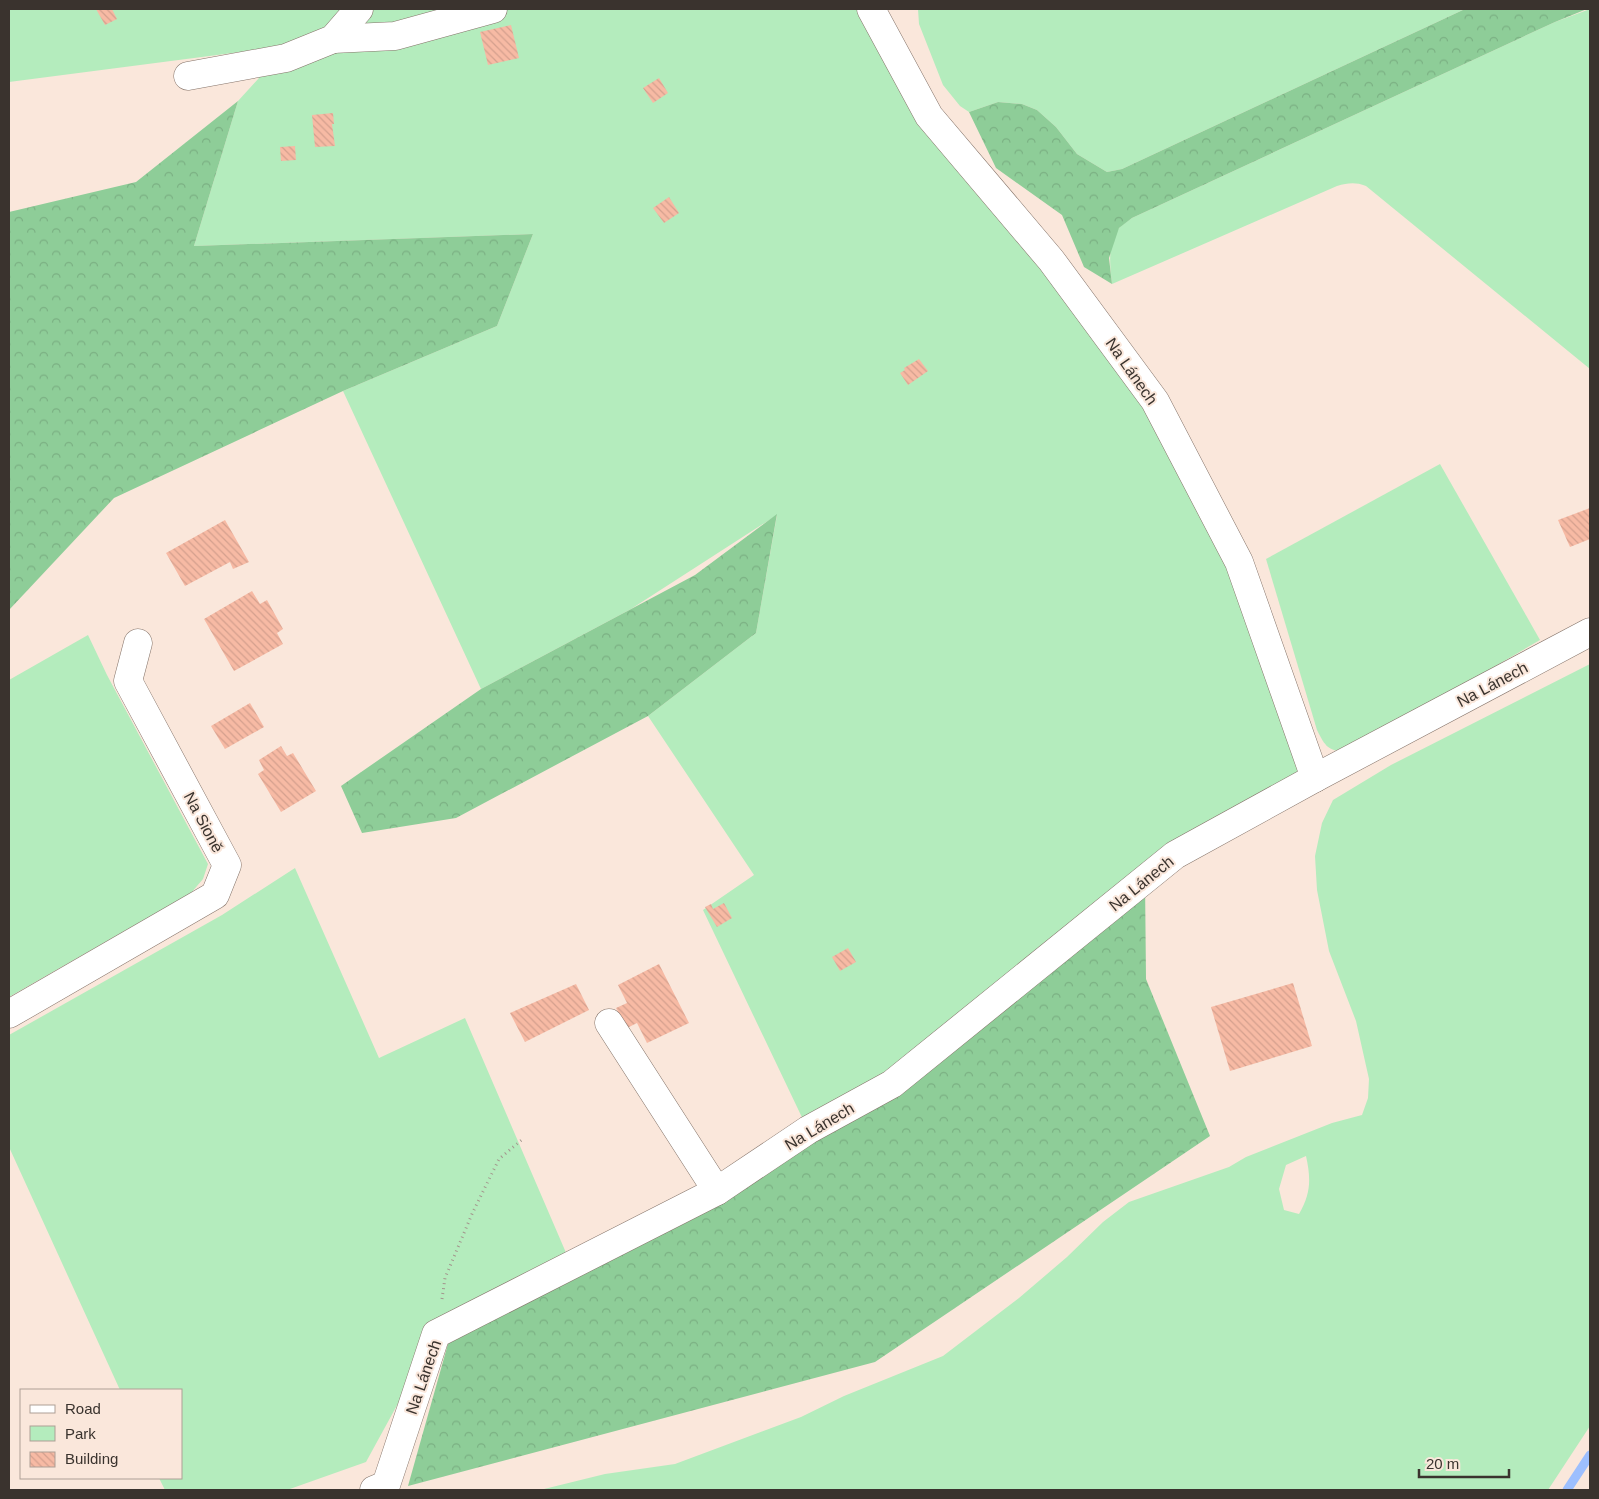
<svg xmlns="http://www.w3.org/2000/svg" width="1599" height="1499" font-family="Arial,sans-serif">
<defs>
<pattern id="forest-crowns" width="20" height="18" patternUnits="userSpaceOnUse" patternTransform="scale(1.25)"><rect width="20" height="18" fill="#8ecd98"/><path d="M2 6a3 3 0 1 1 6 0M12 15a3 3 0 1 1 6 0" fill="none" stroke="#7bb083"/></pattern>
<pattern id="building-back-hatch" width="6" height="6" patternUnits="userSpaceOnUse" patternTransform="scale(1.25)"><rect width="6" height="6" fill="#f7baa4"/><path d="M-1 5l2 2M0 0l6 6M5-1l2 2" fill="none" stroke="#d4a08e"/></pattern>
</defs>
<rect width="100%" height="100%" fill="#fae7db"/>
<g fill="#b4ecbd" fill-rule="evenodd">
<path d="M9 9H871L929 116 1155 401 1239 562 1315 778 1175 855 808 1130 703 910 754 875 648 716 756 633 777 515 631 609 481 689 343 391 497 326 533 234 194 246 238 101 259 78 248 51 9 82Z"/>
<path d="M918 9H1465L1122 169 1107 172 1077 154 1056 127 1037 110 1022 104 998 102 969 112 960 106 943 85 919 24Z"/>
<path d="M1590 9V369L1366 186C1355 182 1348 183 1337 186L1112 284C1110 266 1107 244 1119 228 1123 224 1128 221 1132 218L1555 22Z"/>
<path d="M1440 464 1540 640 1350 751C1329 752 1326 748 1317 730L1266 559Z"/>
<path d="M88 635 107 675 208 864 203 879 191 893 9 997V680Z"/>
<path d="M1590 664V1426L1548 1490H540L605 1474 675 1464 801 1417 844 1396 943 1356 1019 1298 1067 1257 1103 1222 1129 1202 1229 1167 1246 1157 1332 1123 1362 1115 1368 1098 1369 1079 1356 1021 1329 951 1317 890 1315 856 1322 823 1333 800 1391 765ZM1306 1156C1311 1179 1311 1193 1299 1214L1284 1210 1279 1189 1286 1165Z"/>
<path d="M295 868 379 1058 465 1018 570 1262 436 1334 366 1462 287 1490H165L159 1478H181V1390H120L9 1147V1035L222 915Z"/>
</g>
<g fill="url(#forest-crowns)">
<path d="M1465 9H1587L1555 22 1132 218 1119 228 1109 258 1112 284 1084 267 1062 215 996 168 969 112 998 102 1022 104 1037 110 1056 127 1077 154 1107 172 1122 169Z"/>
<path d="M238 101 194 246 533 234 497 326 343 391 114 498 9 610V212L136 182Z"/>
<path d="M777 514 756 633 648 716 456 818 362 833 341 786 481 689 695 575Z"/>
<path d="M1145 879 1146 979 1210 1136 875 1362 408 1486 453 1326 892 1084Z"/>
</g>
<g fill="none" stroke-linecap="round" stroke-linejoin="round">
<path stroke="#9dbffe" stroke-width="9" d="M1567 1490 1590 1455"/>
</g>
<g fill="url(#building-back-hatch)">
<path d="M96 9H112L117 19 105 25Z"/>
<path d="M511 25 519 58 488 65 480 32Z"/>
<path d="M659 78 668 93 653 103 643 88Z"/>
<path d="M333 113 334 124H332L335 146 315 147 312 115Z"/>
<path d="M295 146 296 160 281 161 280 147Z"/>
<path d="M669 197 679 213 664 223 653 208Z"/>
<path d="M919 359 928 371 908 385 900 373 905 370 904 368Z"/>
<path d="M1590 508V539L1570 547 1558 520Z"/>
<path d="M225 520 249 562 233 569 230 562 185 586 166 553Z"/>
<path d="M252 591 260 604 267 600 283 629 277 633 283 644 234 671 204 619Z"/>
<path d="M250 703 264 727 225 749 211 726Z"/>
<path d="M281 746 287 756 293 753 316 791 281 812 258 774 264 770 259 760Z"/>
<path d="M724 903 732 918 717 927 705 907 711 904 713 909Z"/>
<path d="M848 948 856 962 840 971 832 957Z"/>
<path d="M659 964 689 1023 647 1043 637 1023 627 1028 616 1008 627 1003 618 985Z"/>
<path d="M1293 983 1312 1046 1230 1071 1211 1007Z"/>
<path d="M576 984 589 1010 525 1042 510 1013Z"/>
</g>
<g fill="none" stroke-linecap="round" stroke-linejoin="round">
<defs>
<g id="minor">
<path d="M871 9 929 116 1051 260 1155 401 1239 562 1315 778"/>
<path d="M333 39 395 36 493 9"/>
<path d="M188 76 286 58 333 39 359 9"/>
<path d="M9 1014 215 895 227 865 128 681 138 643"/>
<path d="M609 1023 717 1191"/>
<path d="M374 1490 386 1485 436 1334 717 1191 808 1130 892 1084 1175 855 1315 778 1590 632"/>
</g>
</defs>
<use href="#minor" stroke="#85746a" stroke-width="29"/>
<path stroke="#a3968d" stroke-width="3" stroke-dasharray="1 4" stroke-linecap="butt" d="M442 1299 445 1278 472 1214 499 1159 524 1138"/>
<use href="#minor" stroke="#fff" stroke-width="28"/>
</g>
<g text-anchor="middle" stroke-width="4" stroke-linejoin="round" paint-order="stroke">
<g font-size="16" fill="#3a332e" stroke="#fae7db">
<text transform="translate(1132 371) rotate(55)" y="6">Na Lánech</text>
<text transform="translate(1492 684) rotate(-28)" y="6">Na Lánech</text>
<text transform="translate(204 822) rotate(62)" y="6">Na Sioně</text>
<text transform="translate(1141 883) rotate(-39)" y="6">Na Lánech</text>
<text transform="translate(819 1126) rotate(-31)" y="6">Na Lánech</text>
<text transform="translate(423 1377) rotate(-71)" y="6">Na Lánech</text>
</g>
</g>
<rect width="1599" height="1499" fill="none" stroke="#3a332e" stroke-width="20"/>
<rect x="20" y="1389" width="162" height="90" fill="#fae7db" stroke="#ad9f96"/>
<rect x="30" y="1405" width="25" height="8" fill="#ffffff" stroke="#ad9f96"/>
<text x="65" y="1414" font-size="15" fill="#3a332e">Road</text>
<rect x="30" y="1426" width="25" height="15" fill="#b4ecbd" stroke="#ad9f96"/>
<text x="65" y="1439" font-size="15" fill="#3a332e">Park</text>
<rect x="30" y="1452" width="25" height="15" fill="url(#building-back-hatch)" stroke="#ad9f96"/>
<text x="65" y="1464" font-size="15" fill="#3a332e">Building</text>
<path d="M1419 1469v8h90v-8" fill="none" stroke="#3a332e" stroke-width="2.5"/>
<text x="1426" y="1469" font-size="15" fill="#3a332e" stroke="#fae7db" stroke-width="4" paint-order="stroke">20 m</text>
</svg>
